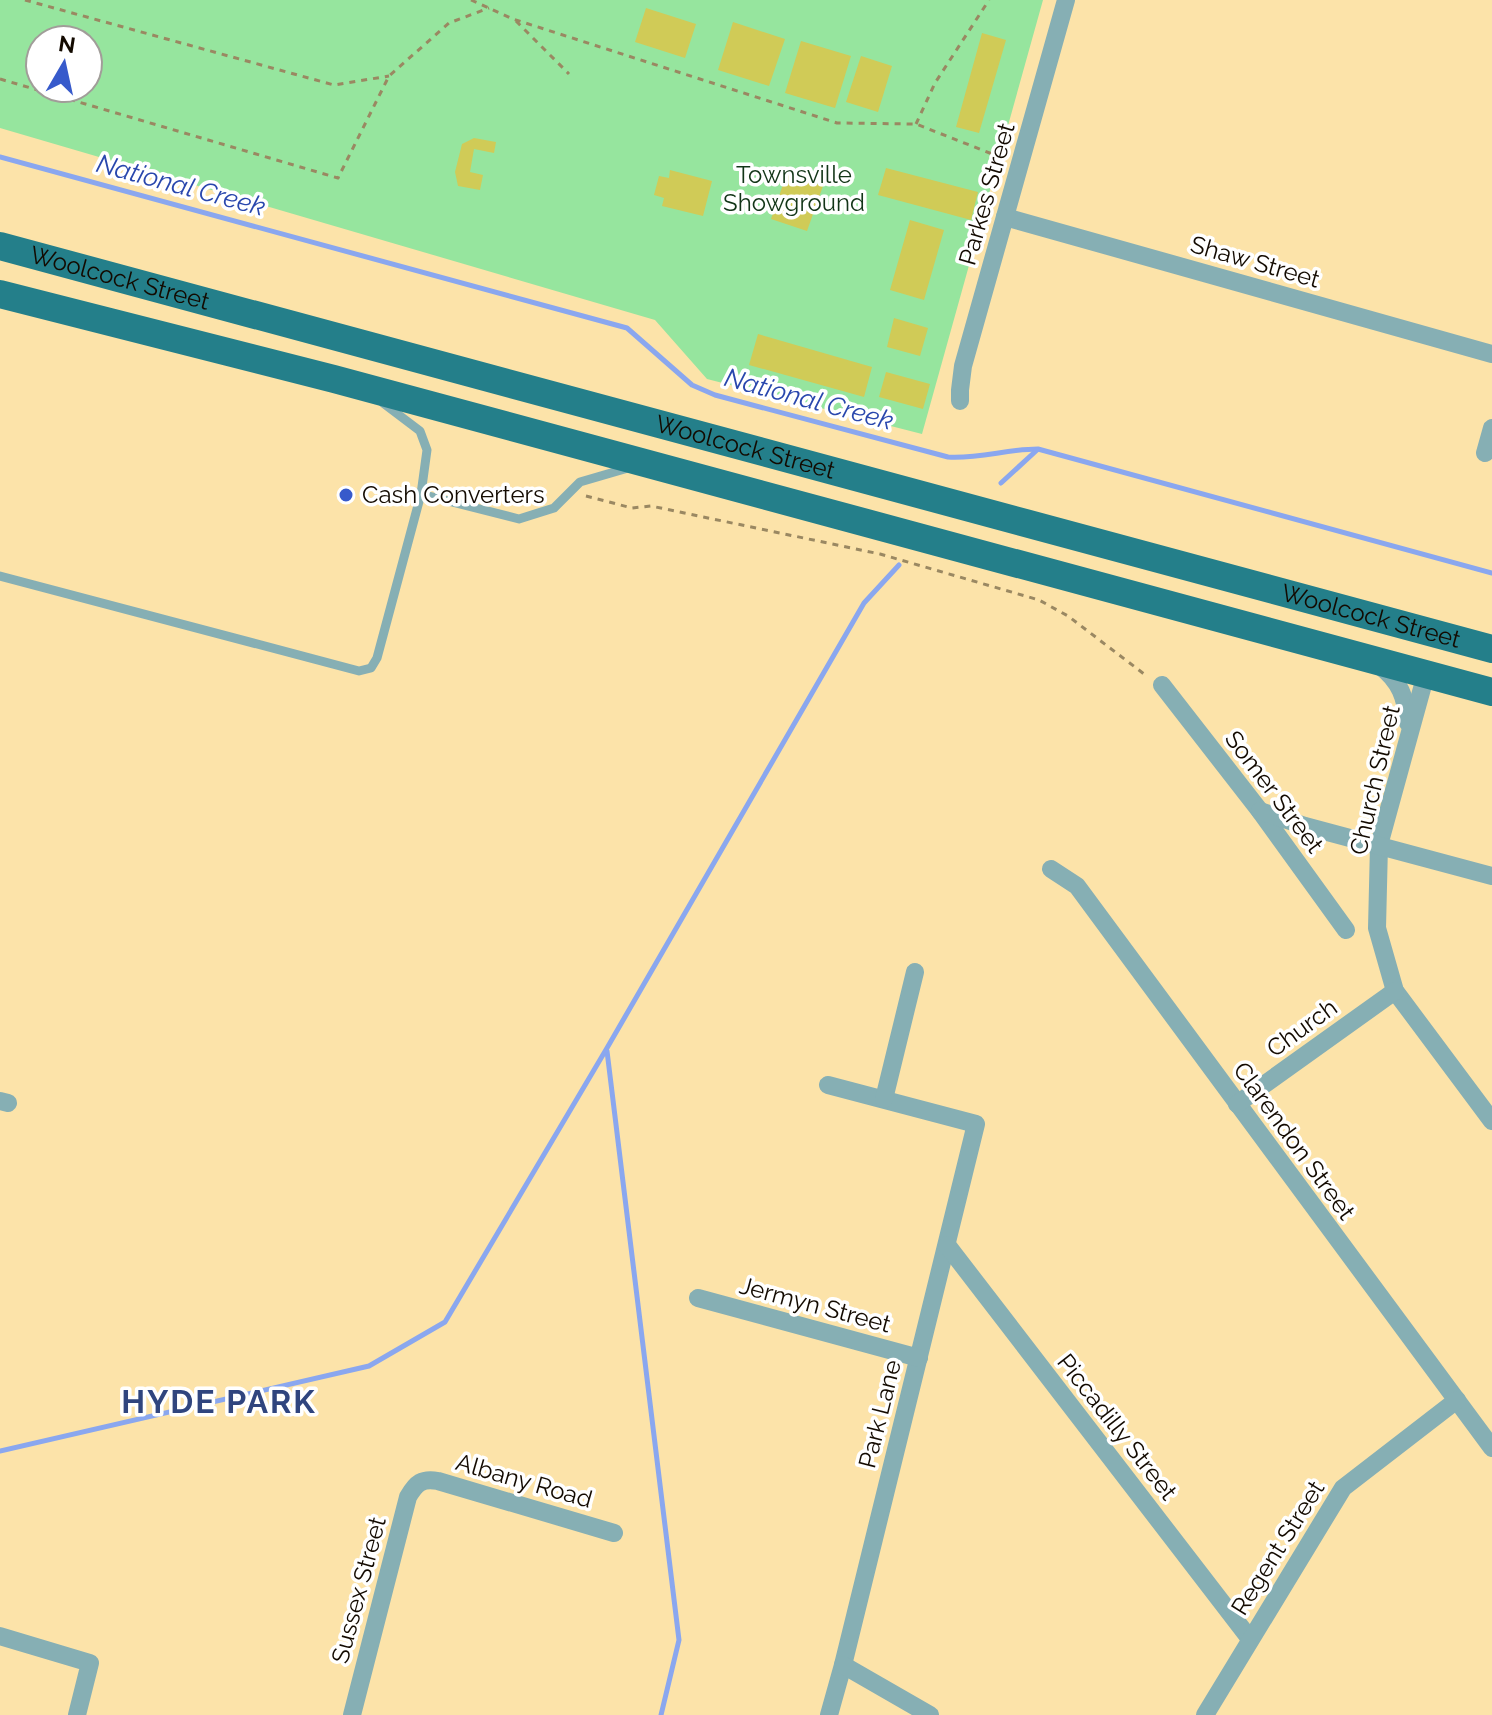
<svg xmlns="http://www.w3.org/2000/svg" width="1492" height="1715" font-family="Raleway,sans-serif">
<rect width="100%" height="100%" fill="#fce3a9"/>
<path fill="#96e59e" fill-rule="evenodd" d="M0 0H1043L922 434 707 379 655 320 0 128ZM40 40H88V88H40Z"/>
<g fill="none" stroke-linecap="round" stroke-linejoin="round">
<g stroke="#8aa7ef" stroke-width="5">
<path d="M0 157 627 328 692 385 715 395 948 457C979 459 1007 449 1038 449L1492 573"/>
<path d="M1001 483 1037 450"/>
<path d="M607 1051 679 1640 661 1715"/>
<path d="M0 1451 369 1366 445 1322 607 1048 864 603 899 565"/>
</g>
</g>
<g fill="#d0cb57">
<path d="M646 8 696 24 685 58 635 42Z"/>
<path d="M733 22 785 39 769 86 718 70Z"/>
<path d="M982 33 1006 40 979 133 956 127Z"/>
<path d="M801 41 851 56 835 108 785 93Z"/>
<path d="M861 56 892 66 878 112 846 102Z"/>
<path d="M474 138 496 142 494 153 474 149 470 172 483 175 480 190 458 186 455 172 462 144Z"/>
<path d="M886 168 978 192 971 220 878 195Z"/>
<path d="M670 170 712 181 703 216 662 206 664 198 654 195 659 176 669 178Z"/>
<path d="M787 173 823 186 807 231 771 219Z"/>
<path d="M910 220 944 230 924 300 890 290Z"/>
<path d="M894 318 928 328 920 356 887 347Z"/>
<path d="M758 334 872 367 864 397 749 365Z"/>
<path d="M886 372 930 384 923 409 879 397Z"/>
</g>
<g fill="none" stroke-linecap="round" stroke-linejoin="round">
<g stroke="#9a8862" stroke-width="3" stroke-dasharray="6 6" stroke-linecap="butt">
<path d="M25 0 334 85 389 76"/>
<path d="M471 0 513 19 837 123 916 124 1005 159"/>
<path d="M516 21 569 74"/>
<path d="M0 79 338 178 389 76 449 23 489 8"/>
<path d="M916 124 935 83 989 0"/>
<path d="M586 496 632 508 651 506 880 554 1039 600 1068 616 1148 677"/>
</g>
<g stroke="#86afb4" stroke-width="9">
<path d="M421 494 519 519 554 508 580 482 628 468"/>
<path d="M0 576 359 671 371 668 377 658 421 494 427 450 420 431 383 403"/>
</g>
<g stroke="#86afb4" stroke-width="18">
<path d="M1005 217 1492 354"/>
<path d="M960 401V390L963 366 1066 0"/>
<path d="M1485 453 1492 428"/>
<path d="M1380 666C1400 681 1406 698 1408 723"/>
<path d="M1426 674 1379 845 1377 928 1395 991 1492 1121"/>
<path d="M1162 685 1260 811 1346 930"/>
<path d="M1260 811 1305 826 1492 876"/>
<path d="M1051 869 1077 886 1492 1448"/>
<path d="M828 1085 976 1124 843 1665 829 1715"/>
<path d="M884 1099 915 972"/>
<path d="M0 1101 8 1103"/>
<path d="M1237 1104 1395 991"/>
<path d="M947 1245 1250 1639"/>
<path d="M698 1298 919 1358"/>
<path d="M0 1636 90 1663 77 1715"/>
<path d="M843 1665 930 1715"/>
<path d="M352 1715 408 1497C416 1483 422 1478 438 1481L614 1533"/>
<path d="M1205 1715 1343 1488 1457 1400"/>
</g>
<g stroke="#247f8a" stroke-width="28">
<path id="s1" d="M0 246 1492 649"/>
<path d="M0 294 334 379 1492 692"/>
</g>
</g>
<circle fill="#375acb" stroke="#fff" stroke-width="3" cx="346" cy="495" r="8"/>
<g text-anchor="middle" stroke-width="7" stroke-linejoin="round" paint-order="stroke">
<g font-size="24" fill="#123517" stroke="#fff">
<text x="794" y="183">Townsville<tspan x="794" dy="28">Showground</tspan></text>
</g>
<g font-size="24" fill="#130a00" stroke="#fff">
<text transform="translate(987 194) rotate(-74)" y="8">Parkes Street</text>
<text transform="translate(1255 262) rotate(16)" y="8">Shaw Street</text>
<text dy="8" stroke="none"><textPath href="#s1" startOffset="124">Woolcock Street</textPath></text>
<text dy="8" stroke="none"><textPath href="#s1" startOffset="772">Woolcock Street</textPath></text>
<text dy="8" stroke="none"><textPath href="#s1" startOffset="1420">Woolcock Street</textPath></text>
<text transform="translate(1375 780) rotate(-77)" y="8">Church Street</text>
<text transform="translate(1274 792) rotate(53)" y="8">Somer Street</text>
<text transform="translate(1302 1028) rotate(-36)" y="8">Church</text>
<text transform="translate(1294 1141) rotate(54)" y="8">Clarendon Street</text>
<text transform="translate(815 1305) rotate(15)" y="8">Jermyn Street</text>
<text transform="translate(880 1414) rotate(-76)" y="8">Park Lane</text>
<text transform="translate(1117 1427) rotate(52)" y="8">Piccadilly Street</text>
<text transform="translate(524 1481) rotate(16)" y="8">Albany Road</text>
<text transform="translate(1278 1548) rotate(-58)" y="8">Regent Street</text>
<text transform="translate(359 1590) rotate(-75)" y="8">Sussex Street</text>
</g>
<g font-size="24" fill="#130a00" stroke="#fff" text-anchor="start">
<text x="362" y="503">Cash Converters</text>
</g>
<g font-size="26" font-style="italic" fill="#2947ad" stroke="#fff">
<text transform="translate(181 185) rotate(15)" y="9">National Creek</text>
<text transform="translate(809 399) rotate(15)" y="9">National Creek</text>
</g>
<g font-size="32" font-weight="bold" letter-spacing="2" fill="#30457e" stroke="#fff">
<text x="219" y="1413">HYDE PARK</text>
</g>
</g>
<g transform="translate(64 64) rotate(9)"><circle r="38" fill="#ffffff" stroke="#a19d99" stroke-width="2"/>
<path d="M0-6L14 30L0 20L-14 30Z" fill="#375acb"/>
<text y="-12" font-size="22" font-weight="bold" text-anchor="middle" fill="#130a00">N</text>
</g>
</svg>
